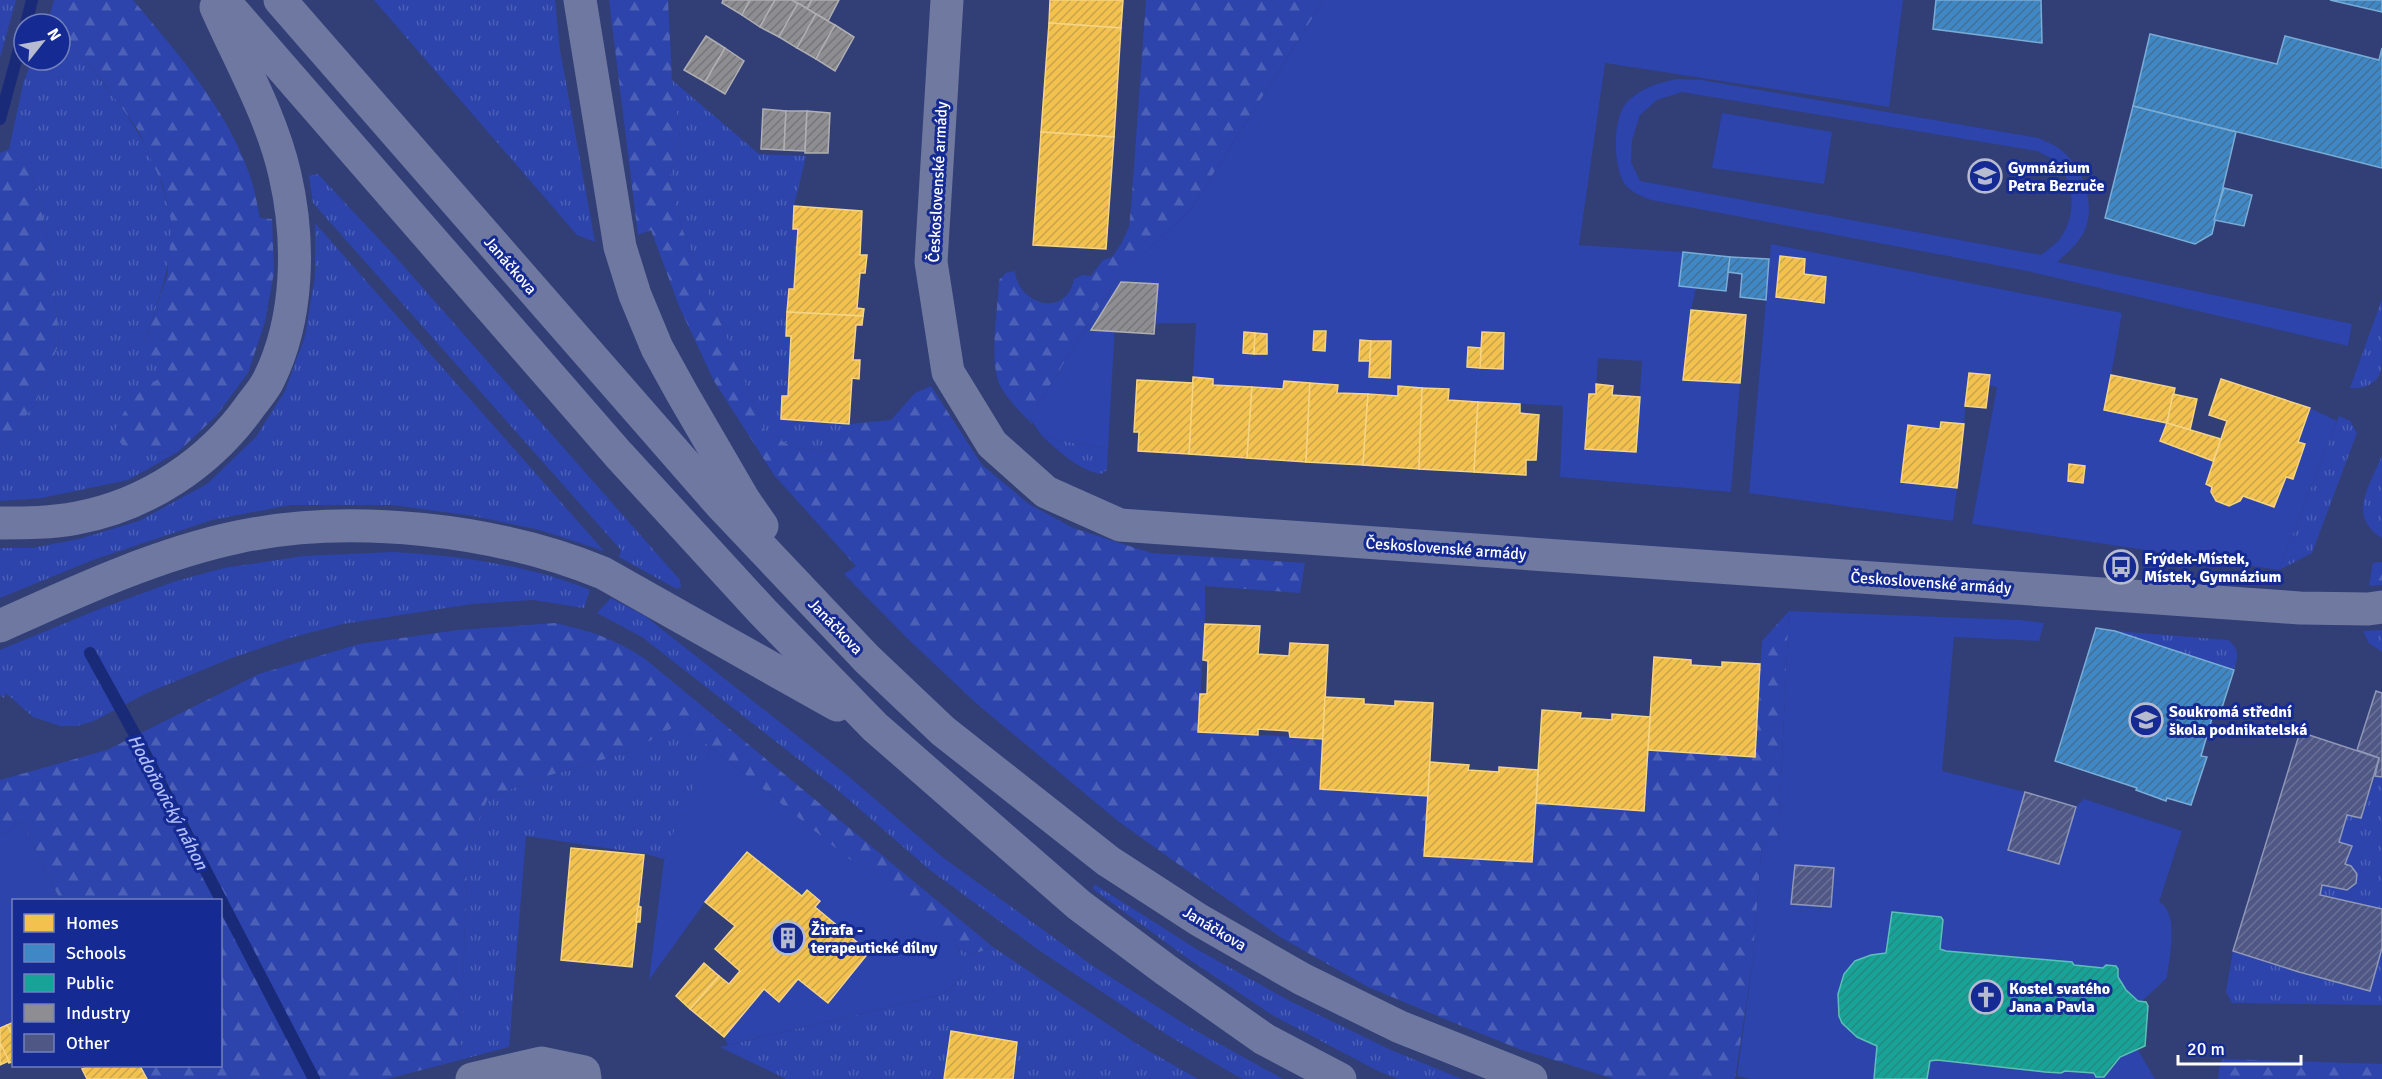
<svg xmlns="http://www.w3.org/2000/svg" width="2382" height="1079" font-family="Signika,sans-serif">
<defs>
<pattern id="grass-tufts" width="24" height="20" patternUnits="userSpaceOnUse" patternTransform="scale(1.5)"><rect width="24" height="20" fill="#2c44ab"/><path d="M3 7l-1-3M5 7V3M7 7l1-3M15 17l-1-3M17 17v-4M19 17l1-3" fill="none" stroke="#4c60b8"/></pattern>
<pattern id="forest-firs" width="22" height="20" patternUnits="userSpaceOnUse" patternTransform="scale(1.5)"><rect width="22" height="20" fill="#2c44ab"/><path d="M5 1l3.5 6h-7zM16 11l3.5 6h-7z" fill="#4c60b8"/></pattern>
<pattern id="homes-hatch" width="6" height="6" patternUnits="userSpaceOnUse" patternTransform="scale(1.5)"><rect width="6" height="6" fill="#f2c14e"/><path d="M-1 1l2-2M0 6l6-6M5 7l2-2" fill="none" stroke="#c8a44e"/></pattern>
<pattern id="schools-hatch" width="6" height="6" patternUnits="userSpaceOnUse" patternTransform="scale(1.5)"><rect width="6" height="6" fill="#3f88c5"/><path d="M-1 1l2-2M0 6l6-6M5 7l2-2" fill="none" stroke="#447095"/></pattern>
<pattern id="public-hatch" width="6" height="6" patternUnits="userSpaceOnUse" patternTransform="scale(1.5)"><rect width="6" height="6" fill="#17a398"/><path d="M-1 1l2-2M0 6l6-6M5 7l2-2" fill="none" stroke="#278981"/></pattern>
<pattern id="industry-hatch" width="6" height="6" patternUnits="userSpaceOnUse" patternTransform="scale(1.5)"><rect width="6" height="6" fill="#8d8d92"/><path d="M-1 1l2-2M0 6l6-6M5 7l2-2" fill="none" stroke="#76767a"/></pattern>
<pattern id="building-hatch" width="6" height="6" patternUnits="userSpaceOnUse" patternTransform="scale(1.5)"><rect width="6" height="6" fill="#4f5885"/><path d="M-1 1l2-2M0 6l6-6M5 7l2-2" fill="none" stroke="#697197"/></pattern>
</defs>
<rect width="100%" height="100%" fill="#323e76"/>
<g fill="url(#grass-tufts)">
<path d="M0 0H16L0 58Z"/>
<path d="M374 0H555L560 50 595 242 577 235Z"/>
<path d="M60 31C103 82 150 133 166 200 168 208 172 218 172 226 172 266 157 304 145 341L168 365 161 379 145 388 150 453 178 452 128 480 42 498 0 501V447L35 405 59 343 52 260 36 185 23 155 9 149 23 84 32 60H60Z"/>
<path d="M672 80 759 154 806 156 794 206 793 229 798 230 794 289H789L787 336H791L788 396H782L781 419 849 424 832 451 794 448 765 431 683 231 669 179 680 137Z"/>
<path d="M318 174 393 254 680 580 681 587 677 589 619 557 621 550 313 203 309 176Z"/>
<path d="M315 223 604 551 540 530 474 516 392 505H290L212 520 93 560 0 598V548H32L79 539 139 521 207 484 256 437 285 391 305 336 315 276Z"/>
<path d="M2382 299C2382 312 2382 362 2381 371 2377 384 2362 390 2350 388Z"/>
<path d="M2339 416 2350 421 2357 433 2312 553 2279 570Z"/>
<path d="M1043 437 1108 449 1107 470 1101 474C1079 470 1060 452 1043 437Z"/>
<path d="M2382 455V538C2346 515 2370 487 2382 455Z"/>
<path d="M394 552C460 556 529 565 590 590L584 608 533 600 472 604 343 624 290 638 229 659 147 693 94 721 77 726H60L33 717 6 693 4 698 0 695V650L102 608 176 581 224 568 303 556Z"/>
<path d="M611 598 645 616 847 775 941 856 1093 966 1191 1028 1283 1079H1243L1235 1075 1169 1036 1040 951 930 870 834 787 642 637 597 613Z"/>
<path d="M2382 630V652L2369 643 2363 631Z"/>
<path d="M2115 631 2228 640C2240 649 2238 657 2234 670Z"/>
<path d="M677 724 711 747 663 859 646 854 526 836 509 1047 460 1060 468 845 488 798 534 780 632 751Z"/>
<path d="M2375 776 2382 777V909L2320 895 2322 885 2347 890 2356 883C2357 873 2355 868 2345 864L2352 846 2339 842 2347 815 2361 818Z"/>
<path d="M1094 884 1198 950 1288 1000 1391 1050 1462 1079H1398L1378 1071 1274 1016 1190 960 1093 889Z"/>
<path d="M993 947 1137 1044 1198 1079H786L720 1047 941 995C960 984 967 970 959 949L972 955Z"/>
<path d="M2382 948V1005L2232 1003 2226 992 2233 951 2369 990Z"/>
</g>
<g fill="url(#forest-firs)">
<path d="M54 0H133C179 55 230 112 252 182 256 194 257 206 260 218L272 219 274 272 265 322 248 373 216 416 178 452 150 453 122 445 114 433C120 416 131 400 144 388 158 377 158 384 168 365L162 359 149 355 145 341 167 276 172 225 163 186 138 130 104 83 60 31V24H54L49 18Z"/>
<path d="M609 0H668L672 80 680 137 669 179 683 231 765 431 794 448 831 451 849 424 891 420 915 393 931 386 982 465 1029 504 1073 528 1151 553 1305 563 1300 593 1205 586V624L1198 731 1323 739 1320 789 1428 796 1424 856 1532 862 1536 803 1644 811 1648 750 1754 756 1762 641 1789 611 1778 844 1762 842 1753 959 1735 1079H1614L1519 1049 1452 1022 1368 987 1280 937 1118 821 976 703 909 640 844 574 856 566 774 475 714 381 679 306 651 230 638 235Z"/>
<path d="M1146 0H1324L1191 209 1118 277 1034 411 1030 419 1032 424C1021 412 1006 399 999 383 989 357 998 309 999 280L1006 273 1015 271C1018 305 1066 319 1074 279L1083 275 1091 276 1103 260 1112 257 1121 244 1129 227 1131 208Z"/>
<path d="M9 149 23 155 36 185 52 260 59 343 35 405 0 447V153Z"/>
<path d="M2382 562V585L2369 586 2373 563Z"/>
<path d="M555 623C591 631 612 638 644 658L993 947 971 955 959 949 711 747 677 725 632 751 534 780 488 798 468 845 460 1060 387 1079H147L140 1066H220V900H60L22 822 0 835V780L107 750 259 674 359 644 458 630Z"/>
<path d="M2223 1059 2382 1064V1079H2218L2220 1064Z"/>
</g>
<g fill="#2c44ab" fill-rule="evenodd">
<path d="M1324 0H1903L1889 107 1605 63 1579 245 1683 252 1680 286 1696 288 1691 310 1683 380 1740 383 1731 492 1560 477 1563 406 1448 400V389L1399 386 1398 396 1337 393 1338 385 1284 381 1283 389 1213 385V379L1193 377 1196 323 1115 324 1108 449 1043 437 1030 419 1034 411 1118 277 1191 209ZM1314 331H1325V350L1313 349ZM1244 332 1267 334 1266 354 1243 353ZM1482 332 1504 333 1502 369 1467 367 1469 347 1481 348ZM1360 340 1391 341 1390 378 1369 377 1370 361H1359ZM1598 358 1642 361 1636 452 1586 449 1589 394H1596Z"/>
<path d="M1677 79 1701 80 2039 138C2046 142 2054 144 2060 149 2083 167 2096 203 2085 230 2079 243 2067 253 2057 262L2352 324 2348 346 2027 271 1651 200C1641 196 1630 192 1624 183 1613 165 1612 118 1627 102 1643 87 1656 84 1677 79ZM1682 92 2037 151C2042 154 2048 156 2053 160 2076 180 2077 217 2059 240 2054 246 2046 251 2041 255L1640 181 1631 162 1632 140 1640 115 1657 100Z"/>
<path d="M1722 113 1832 132 1824 184 1712 168Z"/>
<path d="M1771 244 2122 313 2105 410 2167 423 2160 441 2213 461 2206 484 2212 487 2211 492 2216 501 2229 506 2240 501 2243 496 2274 507 2310 408 2337 421 2279 570 1972 524 1997 387 1989 385 1990 375 1969 373 1964 424 1941 422 1940 429 1909 425 1901 482 1957 488 1953 521 1749 493Z"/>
<path d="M1789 611 2020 620 2044 623 2039 641 1954 637 1942 771 2025 792 2008 849 2059 864 2076 807 2084 799 2182 831 2159 902C2180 912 2169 958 2167 978L2142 1001 2148 1006 2145 1046 2138 1050 2155 1079H1751L1737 1076 1753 959 1762 841 1778 843Z"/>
<path d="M711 747 953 943C972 962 962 983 941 995L728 1045 724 1037 764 989 779 1001 798 979 828 1003 869 952 815 907 819 901 807 890 802 896 747 852 705 902 649 980 665 852Z"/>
<path d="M22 822 60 900H14L13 1022 0 1028V835Z"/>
</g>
<g fill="url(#homes-hatch)" stroke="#f6d483" stroke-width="1.5">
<path d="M1050 0H1123L1121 28 1049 23Z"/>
<path d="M1049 23 1121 28 1114 137 1041 132Z"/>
<path d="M1041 132 1114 137 1106 249 1033 245Z"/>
<path d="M794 206 862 211 860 255H867L865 273H860L857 308 864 309 863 316 787 312 789 289H794L798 229H793Z"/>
<path d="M1780 256 1805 259 1804 274 1826 277 1824 303 1776 297Z"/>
<path d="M1691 310 1746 315 1740 383 1683 380Z"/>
<path d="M787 312 863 316 862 325H856L853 360H860L859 379 852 378 849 424 781 419 782 396H788L791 336H786Z"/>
<path d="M1314 331H1326L1325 351 1313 350Z"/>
<path d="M1244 332 1255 333 1254 354 1243 353Z"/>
<path d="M1482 332 1504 333 1503 369 1480 368Z"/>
<path d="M1255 333 1267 334V354H1254Z"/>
<path d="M1360 340 1371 341 1370 361H1359Z"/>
<path d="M1371 341H1391L1390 378 1369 377Z"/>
<path d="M1468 347 1481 348 1480 368 1467 367Z"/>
<path d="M1969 373 1990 375 1986 408 1965 406Z"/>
<path d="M2111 375 2175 388 2167 423 2104 410Z"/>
<path d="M1193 377 1213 379V385L1252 387 1247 458 1189 454Z"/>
<path d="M2221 379 2310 408 2298 442 2305 444 2293 479 2286 477 2274 507 2243 496 2240 501 2229 506 2216 501 2211 492 2212 487 2206 484 2227 421 2209 415Z"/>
<path d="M1137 380 1193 383 1189 454 1138 451 1139 432H1134Z"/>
<path d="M1284 381 1310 383 1306 462 1247 458 1252 387 1283 389Z"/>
<path d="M1310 383 1338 385 1337 393 1368 394 1363 465 1306 462Z"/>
<path d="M1596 384 1613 386 1612 395 1640 397 1636 452 1585 449 1589 394H1596Z"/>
<path d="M1398 386 1422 388 1419 469 1363 465 1368 394 1398 396Z"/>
<path d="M1422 388 1449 389 1448 400 1478 402 1474 472 1419 469Z"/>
<path d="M2173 394 2197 399 2190 430 2167 423Z"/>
<path d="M1478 402 1520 404V413L1539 415 1536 460H1526V475L1474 472Z"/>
<path d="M1941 422 1964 424 1957 488 1901 482 1908 425 1940 429Z"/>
<path d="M2167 423 2221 439 2213 461 2160 441Z"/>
<path d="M2069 464 2085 466 2083 483 2068 481Z"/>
<path d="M1205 624 1260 626 1258 654 1289 656 1290 643 1328 645 1323 739 1290 737 1289 731 1258 729V735L1198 732 1200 694H1207L1208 661 1203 660Z"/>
<path d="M1654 657 1691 660V665L1722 667V662L1760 664 1755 757 1648 750Z"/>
<path d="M1325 697 1364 699V704L1395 706V701L1433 703 1428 796 1320 789Z"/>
<path d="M1542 710 1581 713 1580 718 1599 719 1612 720V714L1650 717 1644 811 1536 803Z"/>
<path d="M1430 762 1469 765 1468 770 1499 772V767L1538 770 1532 862 1424 856Z"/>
<path d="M571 848 644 855 632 967 561 960Z"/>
<path d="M747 852 802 896 807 890 813 895 820 901 815 907 869 952 828 1003 798 979 779 1002 764 989 724 1037 690 1009 719 976 729 984 740 971 715 949 735 926 705 902Z"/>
<path d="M638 906 641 907 640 922H636Z"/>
<path d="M704 963 719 976 690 1009 676 996Z"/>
<path d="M14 1022V1038L7 1025Z"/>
<path d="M7 1025 14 1038V1061L9 1063 0 1043V1028Z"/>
<path d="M951 1031 1017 1042 1013 1079H944Z"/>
<path d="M0 1043 9 1061 0 1065Z"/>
<path d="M90 1066H140L147 1079H87L82 1069Z"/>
</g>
<g fill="url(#schools-hatch)" stroke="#79acd6" stroke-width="1.5">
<path d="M1936 0H2041L2042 43 1933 29Z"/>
<path d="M2330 0H2382V12Z"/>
<path d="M2150 34 2277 64 2285 36 2379 60 2382 48V168L2133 106Z"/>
<path d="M2133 106 2236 132 2212 234 2195 244 2105 218Z"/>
<path d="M2224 188 2252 195 2244 226 2214 220Z"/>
<path d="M1683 252 1730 257 1726 291 1679 286Z"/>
<path d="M1730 257 1769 259 1766 300 1740 297 1742 274 1728 272Z"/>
<path d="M2096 628 2115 631 2234 670 2219 717 2213 715 2201 756 2207 757 2191 805 2167 798 2166 801 2136 790 2137 788 2055 761Z"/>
</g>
<path fill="url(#public-hatch)" stroke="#5dbfb7" stroke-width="1.5" d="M1892 912 1941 917 1943 920 1940 949 1946 951 2072 962 2074 965 2103 968 2106 965 2116 966 2118 969V977L2126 990 2138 1001 2146 1002 2148 1006 2145 1046 2120 1057 2104 1077H2096L2094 1073 2065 1071 2061 1073 2045 1072 1937 1060 1930 1061 1927 1079H1874L1877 1046 1857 1037 1842 1023 1839 1016 1838 994 1844 974 1855 961 1871 955 1886 953Z"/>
<g fill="url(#industry-hatch)" stroke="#afafb3" stroke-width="1.5">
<path d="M723 0H750L742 15 722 3Z"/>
<path d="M750 0H775L760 27 742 15Z"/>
<path d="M775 0H792L798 3 779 37 760 27Z"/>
<path d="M792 0H812L807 9Z"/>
<path d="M812 0H839L828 21 807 9Z"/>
<path d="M798 3 816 14 797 48 779 37Z"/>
<path d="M816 14 835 25 816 59 797 48Z"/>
<path d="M835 25 854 37 835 71 816 59Z"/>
<path d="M706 36 725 48 705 82 684 70Z"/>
<path d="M725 48 744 61 725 94 705 82Z"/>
<path d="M763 109 786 111 784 150 761 149Z"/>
<path d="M786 111H807L805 151 784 150Z"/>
<path d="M807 111 830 113 828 153H805Z"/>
<path d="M1121 282 1158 284 1154 334 1091 330Z"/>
</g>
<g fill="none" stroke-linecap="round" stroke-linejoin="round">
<g stroke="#192a78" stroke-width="12">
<path d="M26 24 32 0"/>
<path d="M0 119 24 31"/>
<path d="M90 653 139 742 314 1079"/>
</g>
</g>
<g fill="url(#building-hatch)" stroke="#9097b7" stroke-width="1.5">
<path d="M2376 691 2382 693V777L2375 776 2379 758 2357 750Z"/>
<path d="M2300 732 2379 758 2361 818 2347 815 2339 842 2352 846 2345 864 2351 866 2357 874 2356 883 2347 890 2322 885 2320 895 2382 909V948L2370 991 2299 972 2233 951Z"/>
<path d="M2025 792 2076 807 2059 864 2008 850Z"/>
<path d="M1795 865 1834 868 1831 907 1791 904Z"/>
</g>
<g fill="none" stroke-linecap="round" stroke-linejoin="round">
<g stroke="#707aa1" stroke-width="33">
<path d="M947 0 931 262 948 372 992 444 1046 492 1120 525 2300 608 2368 609 2382 607"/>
<path d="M472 1079 541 1063 584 1072 585 1079"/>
</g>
<g stroke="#6e78a0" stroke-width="33">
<path d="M223 0 618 454 763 612 875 727 1079 905 1166 970 1264 1039 1340 1079"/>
<path d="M280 0 721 505 867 659 943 731 1108 861 1199 920 1302 979 1400 1027 1531 1079"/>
<path d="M580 0 620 247 635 295 657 348 683 395 744 500 762 526"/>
<path d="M0 523C26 523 51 523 77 518 147 505 210 463 251 405 257 397 265 388 269 379 299 318 300 240 285 175 272 117 240 61 216 7"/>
<path d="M0 626C75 592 157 554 238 537 351 513 496 529 603 573L837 705"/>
</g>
</g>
<defs>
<symbol id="university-ring" viewBox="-11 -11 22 22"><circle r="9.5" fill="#152b93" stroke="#b7bbcf" stroke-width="1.5"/><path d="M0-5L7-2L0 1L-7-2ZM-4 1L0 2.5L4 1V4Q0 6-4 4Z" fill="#b7bbcf"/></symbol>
<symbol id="bus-ring" viewBox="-11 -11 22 22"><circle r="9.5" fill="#152b93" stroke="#b7bbcf" stroke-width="1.5"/><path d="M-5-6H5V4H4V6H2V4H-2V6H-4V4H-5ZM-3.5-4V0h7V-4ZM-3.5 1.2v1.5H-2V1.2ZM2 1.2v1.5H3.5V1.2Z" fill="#b7bbcf"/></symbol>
<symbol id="school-ring" viewBox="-11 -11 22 22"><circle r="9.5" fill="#152b93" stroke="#b7bbcf" stroke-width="1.5"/><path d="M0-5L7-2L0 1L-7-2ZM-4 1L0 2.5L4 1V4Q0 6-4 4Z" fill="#b7bbcf"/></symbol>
<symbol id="building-ring" viewBox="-11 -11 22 22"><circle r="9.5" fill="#152b93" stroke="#b7bbcf" stroke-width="1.5"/><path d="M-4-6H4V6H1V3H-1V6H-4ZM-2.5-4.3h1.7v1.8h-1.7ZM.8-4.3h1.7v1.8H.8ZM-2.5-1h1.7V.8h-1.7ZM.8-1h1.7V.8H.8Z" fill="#b7bbcf"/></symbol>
<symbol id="church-ring" viewBox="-11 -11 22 22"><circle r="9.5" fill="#152b93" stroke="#b7bbcf" stroke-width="1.5"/><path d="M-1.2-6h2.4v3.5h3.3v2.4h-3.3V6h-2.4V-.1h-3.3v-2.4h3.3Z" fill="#b7bbcf"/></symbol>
</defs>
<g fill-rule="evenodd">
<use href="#university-ring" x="1966" y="157" width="38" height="38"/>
<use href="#bus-ring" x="2102" y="548" width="38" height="38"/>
<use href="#school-ring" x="2127" y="701" width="38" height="38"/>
<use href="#building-ring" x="769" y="919" width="38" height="38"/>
<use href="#church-ring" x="1967" y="978" width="38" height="38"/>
</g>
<g text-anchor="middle" stroke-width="6" stroke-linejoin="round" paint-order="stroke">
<g font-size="16" font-weight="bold" fill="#fff" stroke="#152b93" text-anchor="start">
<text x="2008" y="173">Gymnázium<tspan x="2008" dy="18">Petra Bezruče</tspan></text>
<text x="2144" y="564">Frýdek-Místek,<tspan x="2144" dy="18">Místek, Gymnázium</tspan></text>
<text x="2169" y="717">Soukromá střední<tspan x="2169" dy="18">škola podnikatelská</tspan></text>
<text x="811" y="935">Žirafa -<tspan x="811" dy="18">terapeutické dílny</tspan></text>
<text x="2009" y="994">Kostel svatého<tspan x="2009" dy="18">Jana a Pavla</tspan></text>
</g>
<g font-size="16" fill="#fff" stroke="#152b93">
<text transform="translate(937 182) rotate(-87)" y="6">Československé armády</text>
<text transform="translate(511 265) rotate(49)" y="6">Janáčkova</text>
<text transform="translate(1446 548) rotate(4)" y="6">Československé armády</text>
<text transform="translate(1931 582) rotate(4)" y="6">Československé armády</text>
<text transform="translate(836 626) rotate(46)" y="6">Janáčkova</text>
<text transform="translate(1215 928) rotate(31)" y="6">Janáčkova</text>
</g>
<g font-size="18" font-style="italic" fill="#b1bef8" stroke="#152b93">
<text transform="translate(168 802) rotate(62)" y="6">Hodoňovický náhon</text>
</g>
</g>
<rect x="12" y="899" width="210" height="168" fill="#152b93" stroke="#7380be" stroke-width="1.5"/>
<rect x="24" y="914" width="30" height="18" fill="#f2c14e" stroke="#7380be" stroke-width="1.5"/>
<text x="66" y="929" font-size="18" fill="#ffffff">Homes</text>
<rect x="24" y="944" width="30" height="18" fill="#3f88c5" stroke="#7380be" stroke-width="1.5"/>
<text x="66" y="959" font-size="18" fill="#ffffff">Schools</text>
<rect x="24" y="974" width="30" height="18" fill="#17a398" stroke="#7380be" stroke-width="1.5"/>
<text x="66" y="989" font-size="18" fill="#ffffff">Public</text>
<rect x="24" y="1004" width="30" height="18" fill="#8d8d92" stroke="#7380be" stroke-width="1.5"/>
<text x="66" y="1019" font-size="18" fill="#ffffff">Industry</text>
<rect x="24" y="1034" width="30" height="18" fill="#4f5885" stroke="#7380be" stroke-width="1.5"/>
<text x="66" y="1049" font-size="18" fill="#ffffff">Other</text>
<g transform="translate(42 42) rotate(59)"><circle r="28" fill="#152b93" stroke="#7380be" stroke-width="1.5"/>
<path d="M0-4.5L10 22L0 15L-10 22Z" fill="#b7bbcf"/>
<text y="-9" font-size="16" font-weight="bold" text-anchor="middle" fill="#ffffff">N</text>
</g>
<path d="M2178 1055v9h123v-9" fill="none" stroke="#ffffff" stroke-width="3"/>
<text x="2187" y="1055" font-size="18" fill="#ffffff" stroke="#152b93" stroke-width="4.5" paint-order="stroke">20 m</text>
</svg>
